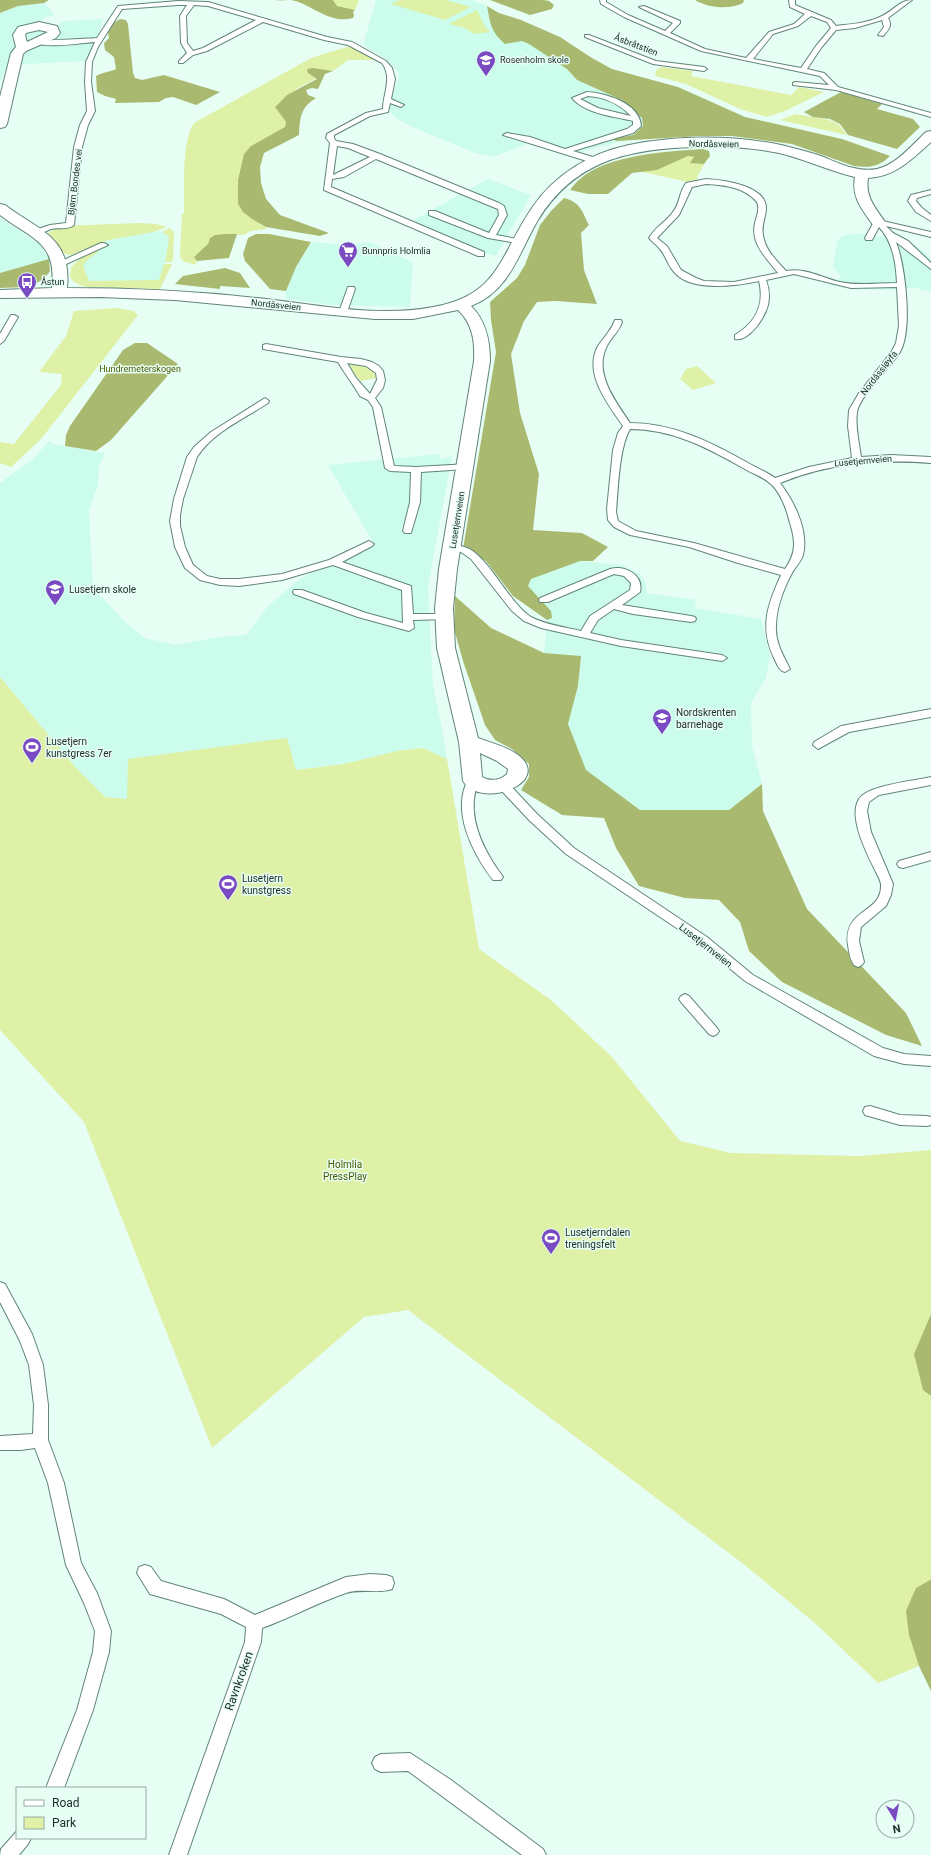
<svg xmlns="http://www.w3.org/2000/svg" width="931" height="1855" font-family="Roboto,sans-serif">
<rect width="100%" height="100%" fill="#e7fef5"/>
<g fill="#ccfceb">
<path d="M376 0H472L487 6 490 25 529 44 567 69 577 80 615 97 627 105 642 118 643 126 633 135 644 139 619 142 587 150 574 157 527 144 494 157 475 153 408 125 396 118 389 110V105L398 80 399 74 397 70 386 59 363 45Z"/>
<path d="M44 3 55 15 43 18V23L57 26 64 21 103 19 98 36 85 61 8 65 0 82V13L18 6Z"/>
<path d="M488 179 531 195 496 256 484 253 415 223V219L419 217Z"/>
<path d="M0 218 40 244 49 259 0 273Z"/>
<path d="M160 231 168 236 169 239 165 262 159 280 89 282 83 266 86 261 98 251 90 247 108 240Z"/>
<path d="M860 233 878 237 901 236 923 251 931 259V291L921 290 920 288H907L906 290 854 289 829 285 842 277 833 267 837 242 842 236Z"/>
<path d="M311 242 348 245 370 242 413 263 410 307 333 305 286 299V291L296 267Z"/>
<path d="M49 441 53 444 105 453 99 466 98 484 89 511 93 588 127 624 145 638 176 645 218 637 246 635 268 606 299 580 318 568 359 551 372 540 328 465 439 454 440 459 452 456 428 587 433 686 442 728 447 759 423 748 397 751 344 764 296 770 127 799 105 797 77 769 0 677V483L33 459Z"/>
<path d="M580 561 622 565 640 574 646 583 647 593 696 600 695 608 761 619 770 656 766 678 751 702 752 746 762 784 729 810H640L586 770 568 724 578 686 581 656 544 653 547 620 552 618 528 586 531 579Z"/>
</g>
<g fill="#def1a6">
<path d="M333 0H357L359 1 355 10 337 6Z"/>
<path d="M400 0H446L471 7 445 20 391 4Z"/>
<path d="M477 10 484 25 490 32 474 34 465 28 449 24Z"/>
<path d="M347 47 355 48 378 60H348L333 71 313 68 308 73 317 78 298 88 277 104 282 117 286 122 285 127 251 146 238 204C245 215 254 221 266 227V229L251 231 243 235 224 234 215 235 210 238 208 244 194 257 197 261 195 265 183 261 180 257 182 214 184 213C185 189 181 143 194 123L311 58Z"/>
<path d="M662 67 693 71 691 76 791 95 799 87 824 92 785 111 767 117 740 109 686 84 656 76 655 74 657 69Z"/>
<path d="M796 114 829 120 838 124 847 135 780 120Z"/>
<path d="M688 156 694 157 691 163 704 164 697 177 698 179 688 182 638 171 657 170Z"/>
<path d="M138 223 156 224 167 227 153 232 108 240 71 255 65 254 48 235 49 232 64 226Z"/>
<path d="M170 228 174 232 173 258 172 262H165L169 239 168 236 162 232Z"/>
<path d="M96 250 98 252 86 261 83 266 89 281 159 280 164 264H172L160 289 85 287 74 282 70 277 71 267 82 257Z"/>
<path d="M116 308 134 311 138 315 41 439 11 467 0 463V442L14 444 61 385 62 374 39 372 66 336 74 311Z"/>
<path d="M354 363 371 367 376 378 361 381 352 372 350 364Z"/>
<path d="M697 366 716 383 693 390 680 379 686 369Z"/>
<path d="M0 677 77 769 105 797 127 799 128 759 287 738 296 770 344 764 397 751 423 748 447 759 479 949 551 1000 612 1057 680 1141 731 1153 859 1156 931 1150V1314L914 1354 923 1390 931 1396V1580L916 1588 909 1635 919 1666 878 1683 816 1624 746 1566 408 1310 364 1317 212 1448 84 1122 0 1030Z"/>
</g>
<g fill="#a9ba70">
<path d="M0 0H49L44 3 18 6 0 13Z"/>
<path d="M275 0H333L337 6 355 10 353 12 354 15 353 18C330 25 310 3 291 0 285 0 280 1 275 0Z"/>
<path d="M490 0H543L549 1 554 5 552 9 530 15Z"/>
<path d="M695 0H744L743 3C729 10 708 8 695 0Z"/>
<path d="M487 6 499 13 521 20 560 37 592 58 612 69 678 87 745 117 842 139 890 156C879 167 869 168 854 166L792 144 732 136H701L616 141 613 139 633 135 643 126 642 118 615 97 577 80 567 69 529 44 522 41 505 44C491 32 490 23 487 6Z"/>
<path d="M120 19 126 20 128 24 133 73 135 78 142 80 164 75 220 92 196 105 173 97 166 98 159 102 115 103 116 99 105 96 97 92 96 76C103 72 110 72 116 69L114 57 105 50 104 43 109 38 108 33 110 25Z"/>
<path d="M313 68 333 71 325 74 318 89 312 88 306 90 308 95 316 98C300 108 300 118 299 135L264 153 260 167 261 183 266 199 280 215 329 233 320 236 266 227 252 219 243 212 238 204V180L244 154 251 146 285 127 286 122 275 107 287 95 317 79 308 73 307 69Z"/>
<path d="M841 92 882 104 877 109 913 119 920 127 897 149 848 135 840 124 830 119 813 117 804 112Z"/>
<path d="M703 149 709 151 710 156 704 164 690 163 694 157 688 156 657 170 632 173 608 194H588L570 190C573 186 576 182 580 179 606 155 669 151 703 149Z"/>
<path d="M564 198C580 202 582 211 589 225L581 233 584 270 597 304 555 301 537 302 524 321 511 354 520 413 539 474 533 530 582 533 608 547 593 561H580L531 579 528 586 551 611 552 618 547 620 513 596 486 561 463 549 496 352 491 320 490 302 517 278 525 265 540 225 551 211Z"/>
<path d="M224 234H237L229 258 197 261 194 257 208 244 210 238 215 235Z"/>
<path d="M256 234H269L311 242 296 267 286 291 270 289 245 261 243 254 248 238Z"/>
<path d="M49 259 50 271C38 289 21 287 0 288V273Z"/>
<path d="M225 268 240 273 250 288 220 286V289L175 284 183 276Z"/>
<path d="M135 343H147L178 364 111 440 96 451 65 446 66 435 70 426 123 350Z"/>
<path d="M455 596 491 628 544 653 581 656 578 686 568 724 586 770 640 810H729L762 784 763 811 807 909 906 1013 922 1046 886 1035 782 982 749 951 740 922 719 900 685 898 639 886 616 848 604 818 562 815 521 790 529 777V764L512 749 495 740 485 725 463 661 454 629Z"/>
<path d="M931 1314V1396L923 1390 914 1354Z"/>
<path d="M930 1580H931V1691L919 1666 909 1635 906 1611 916 1588Z"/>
</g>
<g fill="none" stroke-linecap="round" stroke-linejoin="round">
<defs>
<g id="service">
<path d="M600 0H606V2L628 15 665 31 673 23 639 7 644 6 680 21V23L670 33 705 49 746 58 769 32 794 24 805 14 790 7 789 0H795V5L831 20 836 26C851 24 869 23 882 16 893 11 900 0 912 0L888 18C893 26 888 30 883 36L878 35 884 27 882 20 855 28 836 30 821 48 807 69 824 73 838 87 931 113V117L836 90 793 85V83L795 82 829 85 820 76 701 51 624 17 601 4ZM811 16 827 22 831 28 816 46 801 68 753 59 773 34 798 26Z"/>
<path d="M178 1 208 2 327 37 352 42 386 61 392 68 395 79 391 99 404 105 401 107 390 103 388 112 370 116 334 135V138L336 141 353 144 380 154 499 203 504 206 507 215 496 235 523 240V244L488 238 429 215V211H435L489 233 499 215 498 209 493 207 376 159 344 177 332 179 331 187 484 252V256H478L324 190 330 143 326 138 327 134 366 113 383 109C383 93 393 78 382 63L348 45 324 40 263 22 207 51 193 55 183 63H179V61L187 53 181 43 180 16 187 5H178L122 9 98 47 92 62 91 82 95 111 88 125 82 147 74 225C68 230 59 227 51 229 45 231 39 236 32 235V231L50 225 66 223 74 147 80 125 87 111 85 82 86 62 95 42C81 43 45 49 35 42 38 40 88 39 97 38L118 6ZM194 5 208 6 256 20 203 48 193 51 187 43 186 16ZM337 146 348 148 370 157 333 175Z"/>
<path d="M585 35H589L656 61 704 67 707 69 704 71 653 64 585 37Z"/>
<path d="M587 92C605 93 640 103 641 126L633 133 573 151 596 158V162H590L503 135 507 133 530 137 565 149 627 129 633 125V121C613 116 586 114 572 98ZM588 96C604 97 620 104 631 116L598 108 580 99Z"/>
<path d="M706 179C722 180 766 185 766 208 766 217 761 225 763 235 765 250 776 260 786 271 805 267 822 278 840 282 858 286 878 283 897 283 896 263 893 242 879 227L872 240H866L865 238 875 220H878L931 232V237L886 226 893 233 908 241 931 263V269L896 242C905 265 913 330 900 352 890 368 860 395 857 412 855 427 859 442 861 457L891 455 931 457V463C878 459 829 463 780 483 794 501 809 531 803 555 801 562 795 567 792 573 784 588 776 608 776 626 775 642 783 655 790 669L785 672C779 671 777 664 774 658 759 627 768 604 781 575L738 563 689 547 630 535 614 527 608 520 607 509 613 450 618 433 623 426C608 404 583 373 598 346 601 341 606 336 609 331 612 328 613 324 615 320H621L622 322C619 332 610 338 606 348 594 374 616 402 630 423 673 423 711 442 748 463 757 468 767 472 775 478L809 467 852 458 848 426 849 410 859 393 892 351 896 343 899 326 897 287 851 288 794 274 766 280C769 288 770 296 768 305 765 317 749 342 735 339V335C755 323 765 305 759 281 736 286 692 292 675 273 668 266 666 256 660 249 657 245 652 242 649 238 655 227 666 222 673 212 680 204 679 192 686 183ZM706 184C725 185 744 187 757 202 760 209 757 215 755 223 750 243 767 259 778 273L734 282 704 281 696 278 681 270 667 246 657 238 679 215 692 187ZM630 429C672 429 708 448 743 468 753 474 764 477 772 485 782 495 787 511 790 523 796 542 796 553 785 569L694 543 636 531 618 521 616 512C618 489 619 448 630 429Z"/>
<path d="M931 190V194L917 198 916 201 922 208 931 215V221L916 212 908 201 911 195Z"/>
<path d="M101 243H104L108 245 64 265H58L57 263Z"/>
<path d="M348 287H354L355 289 347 312 343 314 339 312Z"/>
<path d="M11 315H14L18 317 4 341 0 344V334Z"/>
<path d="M266 344 341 357 361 359 372 362 379 366 383 371 385 380 383 388 375 398 381 407 394 466 416 467 469 464 471 466 466 469 421 472 420 502 411 533H405L403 531 410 502 411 472 390 471 385 468 373 407 368 400 360 396C353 384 345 374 338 362L263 349V345ZM347 363 366 366 376 373 377 380 370 394 356 378Z"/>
<path d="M265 398 269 401 268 403C244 419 213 432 197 457L183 499 180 515V526L185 547 193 565 207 576 220 579H239L282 574 329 560 369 541 374 544 372 546 342 562 411 586 413 614H444L448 615 449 617 448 619 413 620 414 628 409 631 358 617 294 594 293 592 294 590H302L366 613 403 623 402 590 333 565 282 580 239 586 220 585 200 580 185 568 175 547 170 521 174 499 187 457 194 447 211 432Z"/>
<path d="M452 544C457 545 462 546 467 548 489 557 508 602 531 617 546 625 565 627 581 631L590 616 630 590 631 583 624 576 614 574 548 602H540L539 600 540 598 610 569C625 565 644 575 640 592L622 605 691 616 695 617 696 619 695 621 691 622 633 614 614 609 598 620 590 633 621 640 722 655 727 658 722 661 621 646 541 628 524 621 512 611 471 559 461 552 449 549 447 547Z"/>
<path d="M931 709V717L849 732 818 749 813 745 814 742 841 726Z"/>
<path d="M473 777 477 778 479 781C467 806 477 836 491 859 494 865 499 871 503 877L501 880H493C473 854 450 810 469 778Z"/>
<path d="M931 777V785L879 795 869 802 867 811 871 832 893 884 891 895 886 906 861 927 859 941 864 962 862 965 858 967 854 965C850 959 849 952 848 945 843 908 882 914 881 885 881 880 876 873 874 868 866 852 848 816 859 799 868 785 914 781 931 777Z"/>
<path d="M504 782 508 783 537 814 574 848 707 937 753 975 883 1048 904 1054 931 1056V1066L904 1064 874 1056 745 981 699 943 566 854 529 820 500 789 498 786 500 783Z"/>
<path d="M931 852V860L903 868 899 867 897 864 899 861Z"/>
<path d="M685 994 689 996 717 1028 719 1031 717 1034 713 1036 709 1034 681 1002 679 999 681 996Z"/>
<path d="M870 1106 900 1115 927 1116 931 1117V1125L927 1126 900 1125 865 1115 863 1111 865 1107Z"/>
<path d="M0 1282 5 1284 32 1334 43 1365 48 1405V1440L64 1483 81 1563 97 1593 111 1631 109 1652 93 1710 64 1788H46L77 1710 93 1652 95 1631 84 1603 66 1565 48 1483 35 1448 21 1450H0V1436L33 1434 34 1405 29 1365 20 1341 0 1302Z"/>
<path d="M145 1565 151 1567 161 1581 224 1599 255 1615 346 1577 370 1574 386 1575 392 1577 394 1583 392 1589C379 1594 360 1588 346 1593 317 1603 290 1618 262 1628L261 1642 187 1855H169L245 1642 246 1627 221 1614 150 1594 137 1573 139 1567Z"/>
<path d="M410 1753 451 1780 543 1849 546 1855H522L408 1771 381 1772 375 1769 372 1763 375 1757 381 1754Z"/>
<path d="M17 1831V1838H31L28 1844 19 1855H0L1 1849Z"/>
</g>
<g id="minor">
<path d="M39 22 57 26 60 33 56 38 26 51 23 54 7 124 5 127 0 128V97L11 53 16 47 13 35 18 27ZM39 30 48 32 27 42 25 35 26 33Z"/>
<path d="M931 131V142C912 159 895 177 868 178 865 197 875 207 885 222L883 225H873C862 209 851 197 855 177 829 171 805 159 779 153 752 147 723 146 695 147 629 149 575 160 538 220 519 252 510 291 471 306 486 321 490 340 490 361L457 569 453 608 455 648 478 738C491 743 506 746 518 755 554 783 480 810 463 781L459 742 437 648 435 608 439 569 474 361C475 342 473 324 458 310L413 319H375L175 300 100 297 0 298V290L52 288C57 241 31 239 0 215V204L5 205C39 231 72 237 67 288 130 288 194 291 257 298 314 304 376 318 433 307 500 295 499 256 532 208 554 175 590 153 629 145 677 135 733 135 781 145 793 148 806 151 818 155 837 162 856 173 877 169 896 165 912 145 926 132ZM480 753 497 761 508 769 507 774C501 780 491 782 482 777Z"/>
</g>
</defs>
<use href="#service" stroke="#618578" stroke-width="2"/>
<use href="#minor" stroke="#618578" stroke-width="2"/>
<use href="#service" fill="#fff" fill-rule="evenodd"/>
<use href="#minor" fill="#fff" fill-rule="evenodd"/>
</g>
<defs>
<symbol id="school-pin" viewBox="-11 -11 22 30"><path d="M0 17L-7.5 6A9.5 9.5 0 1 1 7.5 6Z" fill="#794ac2" stroke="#e7fef5"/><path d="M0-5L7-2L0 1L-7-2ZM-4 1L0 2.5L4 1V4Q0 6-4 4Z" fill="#fff"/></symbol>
<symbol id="supermarket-pin" viewBox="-11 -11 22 30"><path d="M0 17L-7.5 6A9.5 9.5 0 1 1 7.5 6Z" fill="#794ac2" stroke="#e7fef5"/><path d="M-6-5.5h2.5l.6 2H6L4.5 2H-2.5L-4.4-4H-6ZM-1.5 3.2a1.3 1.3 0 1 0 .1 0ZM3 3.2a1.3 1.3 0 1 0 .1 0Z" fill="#fff"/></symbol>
<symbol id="bus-pin" viewBox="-11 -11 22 30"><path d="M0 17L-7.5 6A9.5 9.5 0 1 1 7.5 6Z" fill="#794ac2" stroke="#e7fef5"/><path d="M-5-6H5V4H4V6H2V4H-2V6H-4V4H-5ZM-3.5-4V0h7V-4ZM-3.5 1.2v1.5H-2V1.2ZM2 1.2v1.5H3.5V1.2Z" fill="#fff"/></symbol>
<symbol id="stadium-pin" viewBox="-11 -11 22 30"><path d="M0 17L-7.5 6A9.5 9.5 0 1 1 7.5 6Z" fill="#794ac2" stroke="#e7fef5"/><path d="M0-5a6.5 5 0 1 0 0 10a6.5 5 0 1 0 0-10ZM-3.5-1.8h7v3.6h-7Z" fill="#fff"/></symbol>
</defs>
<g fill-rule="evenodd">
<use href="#school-pin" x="475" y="49" width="22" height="30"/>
<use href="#supermarket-pin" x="337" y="240" width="22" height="30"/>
<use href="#bus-pin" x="16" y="271" width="22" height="30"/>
<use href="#school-pin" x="44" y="578" width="22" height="30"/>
<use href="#school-pin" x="651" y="707" width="22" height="30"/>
<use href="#stadium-pin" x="21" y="736" width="22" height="30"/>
<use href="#stadium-pin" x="217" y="873" width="22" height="30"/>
<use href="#stadium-pin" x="540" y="1227" width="22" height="30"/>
</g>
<g text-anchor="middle" stroke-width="3" stroke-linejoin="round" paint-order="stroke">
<g font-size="9" fill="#21302b" stroke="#e7fef5">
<text transform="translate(636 45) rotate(21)" y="3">Åsbråtstien</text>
<text transform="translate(714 144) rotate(1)" y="3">Nordåsveien</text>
<text transform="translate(75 182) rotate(-83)" y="3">Bjørn Bondes vei</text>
<text transform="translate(276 305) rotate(6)" y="3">Nordåsveien</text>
<text transform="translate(879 373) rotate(-52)" y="3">Nordåssløyfa</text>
<text transform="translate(863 461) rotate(-5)" y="3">Lusetjernveien</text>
<text transform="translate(457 520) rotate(-81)" y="3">Lusetjernveien</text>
</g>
<g font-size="9" fill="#21302b" stroke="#e7fef5" text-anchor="start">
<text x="500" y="63">Rosenholm skole</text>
<text x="362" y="254">Bunnpris Holmlia</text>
<text x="41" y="285">Åstun</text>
</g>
<g font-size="9" fill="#4d5b02" stroke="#e7fef5">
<text x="140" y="372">Hundremeterskogen</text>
</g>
<g font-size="10" fill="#21302b" stroke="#e7fef5" text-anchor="start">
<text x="69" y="593">Lusetjern skole</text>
<text x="676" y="716">Nordskrenten<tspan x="676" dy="12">barnehage</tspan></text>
<text x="46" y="745">Lusetjern<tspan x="46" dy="12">kunstgress 7er</tspan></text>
<text x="242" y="882">Lusetjern<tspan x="242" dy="12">kunstgress</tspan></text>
<text x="565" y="1236">Lusetjerndalen<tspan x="565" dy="12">treningsfelt</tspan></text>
</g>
<g font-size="10" fill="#21302b" stroke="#e7fef5">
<text transform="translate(706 945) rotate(38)" y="4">Lusetjernveien</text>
</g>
<g font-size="10" fill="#4d5b02" stroke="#e7fef5">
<text x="345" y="1168">Holmlia<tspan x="345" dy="12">PressPlay</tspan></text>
</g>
<g font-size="12" fill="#21302b" stroke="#e7fef5">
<text transform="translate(239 1681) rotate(-70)" y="4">Ravnkroken</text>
</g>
</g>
<rect x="16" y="1787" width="130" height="52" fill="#e7fef5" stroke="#98aca4"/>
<rect x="24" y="1800" width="20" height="6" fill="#ffffff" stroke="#98aca4"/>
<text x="52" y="1807" font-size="12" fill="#21302b">Road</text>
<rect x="24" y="1817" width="20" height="12" fill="#def1a6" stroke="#98aca4"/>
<text x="52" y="1827" font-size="12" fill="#21302b">Park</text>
<g transform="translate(895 1819) rotate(170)"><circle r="19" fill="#e7fef5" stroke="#98aca4"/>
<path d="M0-3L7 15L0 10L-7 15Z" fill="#794ac2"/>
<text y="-6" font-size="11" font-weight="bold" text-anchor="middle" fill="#21302b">N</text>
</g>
</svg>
